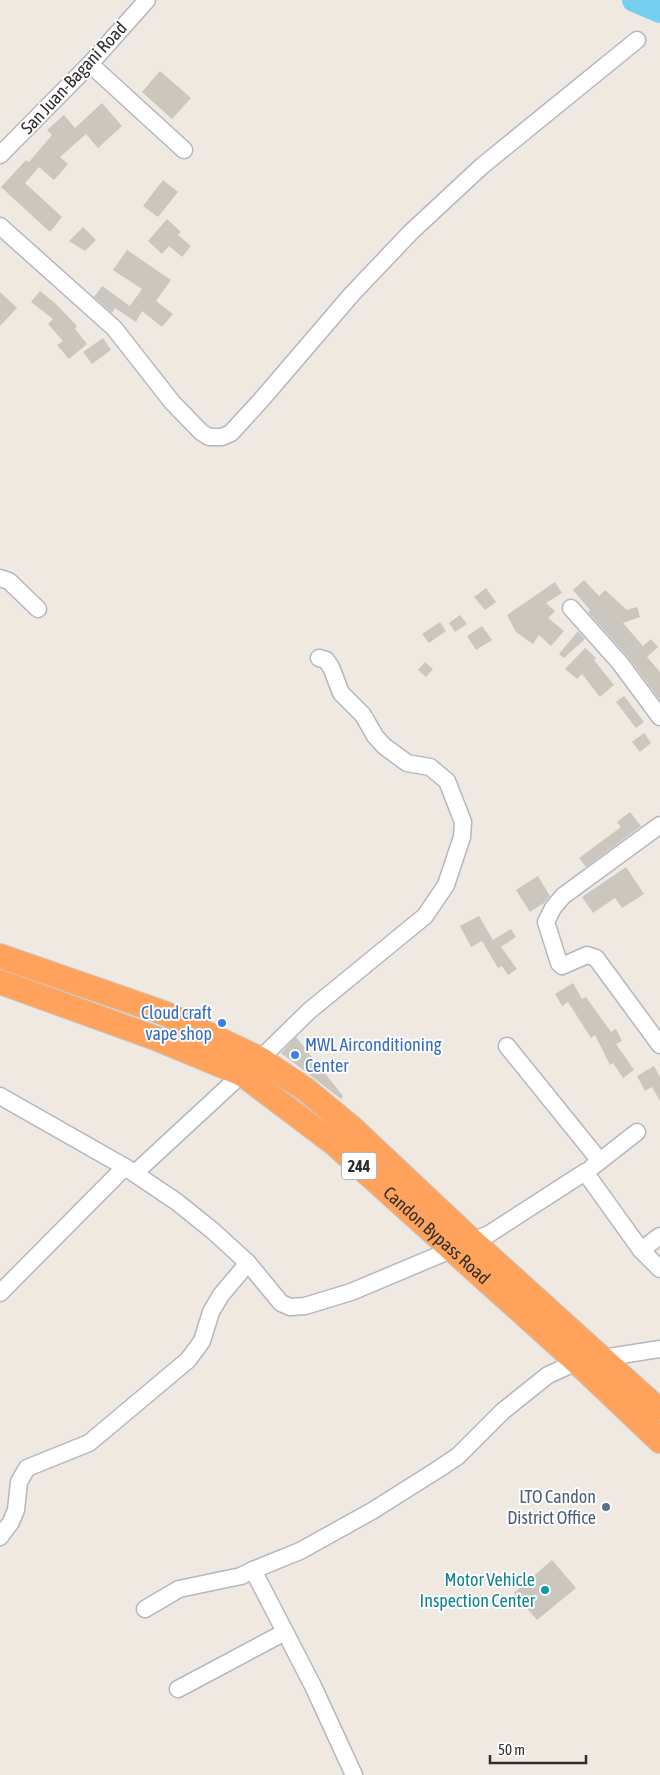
<svg xmlns="http://www.w3.org/2000/svg" width="660" height="1775" font-family="'Asap Condensed',sans-serif">
<rect width="100%" height="100%" fill="#efe9e1"/>
<g fill="none" stroke-linecap="round" stroke-linejoin="round">
<path stroke="#75cff0" stroke-width="24" d="M634 0 660 11"/>
</g>
<g fill="#cbc7bf">
<path d="M160 71 191 98 172 119 142 92Z"/>
<path d="M102 103 122 126 98 148 86 134 60 157 68 164 54 180 39 167 25 183 62 217 50 232 1 187 26 160 29 162 52 135 47 130 64 115 75 128Z"/>
<path d="M163 180 178 192 158 217 143 206Z"/>
<path d="M167 219 181 232 178 235 191 246 182 257 169 246 162 254 148 241Z"/>
<path d="M83 227 96 240 85 251 69 241Z"/>
<path d="M127 250 171 280 156 301 173 314 162 327 142 311 136 322 115 308 112 313 94 297 102 286 130 306 142 289 113 270Z"/>
<path d="M40 291 55 303 77 326 75 329 87 344 69 359 57 345 63 341 48 324 53 319 31 302Z"/>
<path d="M0 292 17 308 0 326Z"/>
<path d="M103 338 111 350 92 364 83 352Z"/>
<path d="M584 580 599 596 605 590 627 610 637 607 640 617 623 623 643 646 651 639 658 647 647 657 660 672V700L628 657 588 612 590 610 573 590Z"/>
<path d="M555 582 562 593 546 603 555 611 548 618 564 631 551 646 539 635 533 644 516 632 507 615Z"/>
<path d="M486 588 496 602 485 610 474 597Z"/>
<path d="M460 615 467 624 455 632 449 623Z"/>
<path d="M440 622 446 631 429 643 422 634Z"/>
<path d="M482 626 492 640 476 650 467 636Z"/>
<path d="M578 631 585 639 564 658 559 654Z"/>
<path d="M585 648 596 658 594 660 614 685 600 697 582 674 577 679 565 669Z"/>
<path d="M425 662 433 669 426 677 418 670Z"/>
<path d="M624 696 644 722 636 728 616 702Z"/>
<path d="M644 733 651 743 640 752 632 742Z"/>
<path d="M630 812 641 826 586 867 579 858 621 827 617 822Z"/>
<path d="M626 867 644 894 622 908 615 898 593 913 582 897Z"/>
<path d="M538 876 550 896 544 903 530 912 516 890Z"/>
<path d="M479 916 493 940 511 929 516 937 501 947 517 969 508 975 502 966 498 968 482 941 471 947 460 926Z"/>
<path d="M573 983 582 999 586 997 611 1032 616 1029 622 1041 616 1044 634 1070 623 1078 613 1063 610 1065 595 1035 591 1038 568 1002 562 1006 555 994Z"/>
<path d="M296 1037 343 1096 341 1099 281 1053Z"/>
<path d="M654 1066 660 1077V1101L652 1087 645 1091 637 1076Z"/>
<path d="M552 1560 576 1588 537 1620 514 1593Z"/>
</g>
<g fill="none" stroke-linecap="round" stroke-linejoin="round">
<defs>
<g id="minor">
<path d="M90 64 184 150"/>
<path d="M0 155 90 64 147 0"/>
<path d="M0 226 114 328 172 402 201 432 209 437H222L231 433 262 399 352 294 411 232 482 166 637 40"/>
<path d="M0 578 9 581 38 609"/>
<path d="M571 608 620 663 660 717"/>
<path d="M660 825 563 896 553 908 546 922 559 963 562 966 587 955 596 958 660 1045"/>
<path d="M507 1046 600 1161"/>
<path d="M260 1059 309 1011 425 916 446 885 462 837 463 822 447 781 430 767 407 763 384 746 375 736 363 715 341 693 331 667 326 660 319 658"/>
<path d="M0 1096 125 1167 177 1202 213 1231 248 1263 281 1303 290 1307 305 1306 351 1292 489 1234 585 1172 641 1250 660 1269"/>
<path d="M591 1168 637 1132"/>
<path d="M135 1173 242 1074"/>
<path d="M641 1250 660 1236"/>
<path d="M0 1293 125 1167"/>
<path d="M0 1537 11 1522 16 1510 19 1482 27 1468 89 1443 188 1360 202 1341 211 1312 221 1295 248 1263"/>
<path d="M145 1609 179 1589 241 1576 253 1570"/>
<path d="M178 1689 285 1632"/>
<path d="M354 1775 313 1686 253 1570 300 1551 372 1511 437 1470 458 1456 503 1411 548 1375 577 1362 660 1349"/>
</g>
<g id="highway">
<path d="M0 956 164 1013 260 1059 305 1089 352 1128 471 1240 660 1411"/>
<path id="s1" d="M0 982 155 1038 242 1074 336 1145 577 1362 660 1441"/>
</g>
</defs>
<use href="#minor" stroke="#b4b7c1" stroke-width="19"/>
<use href="#highway" stroke="#c9c9c9" stroke-width="26"/>
<use href="#minor" stroke="#fff" stroke-width="16"/>
<use href="#highway" stroke="#ffa35c" stroke-width="24"/>
</g>
<g fill="#3f7fe0" stroke="#fff" stroke-width="2">
<circle cx="222" cy="1023" r="5"/>
<circle cx="295" cy="1055" r="5"/>
</g>
<circle fill="#5c6f8a" stroke="#fff" stroke-width="2" cx="606" cy="1507" r="5"/>
<circle fill="#0f9aa8" stroke="#fff" stroke-width="2" cx="545" cy="1590" r="5"/>
<g text-anchor="middle" stroke-width="4" stroke-linejoin="round" paint-order="stroke">
<rect fill="#fff" stroke="#6d6d6d" stroke-width="1" x="341.5" y="1152.5" width="35" height="27" rx="4"/>
<g font-size="16" font-weight="bold" fill="#2e2e2e">
<text x="359" y="1172">244</text>
</g>
<g font-size="18" fill="#2e2e2e" stroke="#fff">
<text transform="translate(74 78) rotate(-47)" y="6">San Juan-Bagani Road</text>
<text dy="6" stroke="none"><textPath href="#s1" startOffset="512">Candon Bypass Road</textPath></text>
</g>
<g font-size="18" fill="#366cbe" stroke="#fff" text-anchor="end">
<text x="212" y="1019">Cloud craft<tspan x="212" dy="21">vape shop</tspan></text>
<text x="305" y="1051" text-anchor="start">MWL Airconditioning<tspan x="305" dy="21">Center</tspan></text>
</g>
<g font-size="18" fill="#4e5e75" stroke="#fff" text-anchor="end">
<text x="596" y="1503">LTO Candon<tspan x="596" dy="21">District Office</tspan></text>
</g>
<g font-size="18" fill="#0d838f" stroke="#fff" text-anchor="end">
<text x="535" y="1586">Motor Vehicle<tspan x="535" dy="21">Inspection Center</tspan></text>
</g>
</g>
<path d="M490 1755v8h96v-8" fill="none" stroke="#2e2e2e" stroke-width="2.5"/>
<text x="498" y="1755" font-size="15" fill="#2e2e2e" stroke="#ffffff" stroke-width="4" paint-order="stroke">50 m</text>
</svg>
